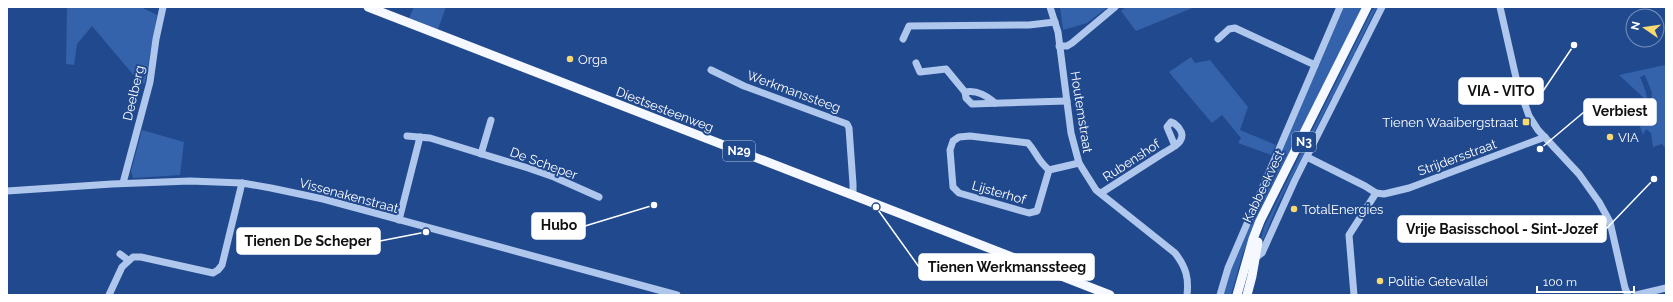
<svg xmlns="http://www.w3.org/2000/svg" width="1673" height="302" font-family="Raleway,sans-serif">
<rect width="100%" height="100%" fill="#21498e"/>
<g fill="#3462ab">
<path d="M67 7H141L157 15 145 83 141 84 92 26 77 44 74 65 66 64Z"/>
<path d="M414 7H446L438 29 409 18Z"/>
<path d="M1060 7H1108L1087 23 1063 30Z"/>
<path d="M1126 7H1195L1136 31 1121 11Z"/>
<path d="M1344 7H1363L1243 253 1231 295H1222L1231 267Z"/>
<path d="M1375 7H1380L1379 10 1376 9 1355 51 1358 52 1357 54H1354L1334 94 1336 96 1335 98 1332 97 1309 143 1311 145 1300 168 1297 167 1277 206 1264 238H1263L1258 253 1264 227 1371 12Z"/>
<path d="M1191 57 1195 63 1210 60 1248 107 1240 130 1276 145 1271 155 1238 143 1241 138 1222 115 1212 123 1173 77 1169 72Z"/>
<path d="M1665 65 1666 67V149L1662 144 1653 147 1651 133 1646 129 1643 135 1640 127 1651 106 1652 93 1645 75 1640 77C1650 102 1649 98 1637 122L1631 115 1645 99 1619 75Z"/>
<path d="M142 130 184 142 180 175 133 178 131 171Z"/>
</g>
<g fill="none" stroke-linecap="round" stroke-linejoin="round">
<g stroke="#afc7ec" stroke-width="7">
<path d="M1050 7 1058 32 1071 133 1079 163 1096 190 1175 253C1186 267 1189 278 1187 295"/>
<path d="M1500 7 1517 82 1529 116 1538 130 1579 174 1599 202 1610 222 1625 288 1628 295"/>
<path d="M903 39 909 26 1029 25 1055 22"/>
<path d="M1218 39 1229 29 1235 28 1315 65"/>
<path d="M1059 46H1067L1072 43 1115 7"/>
<path d="M916 63 920 72 946 69 965 92 966 98 972 104 1067 101"/>
<path d="M711 70 744 86 847 124 849 128 853 184V195"/>
<path d="M965 92C978 90 987 96 995 103"/>
<path d="M407 136 430 138 528 168 554 177 599 197"/>
<path d="M970 136 1028 143C1037 153 1037 160 1049 170L1037 211 1029 213 959 193 953 187 950 150 953 141 959 137Z"/>
<path d="M481 154 491 120"/>
<path d="M1307 157 1365 186 1376 193 1384 194 1409 188 1545 137"/>
<path d="M1049 170 1079 163"/>
<path d="M123 183 150 82 156 39 163 7"/>
<path d="M7 191 112 184 190 181 242 183 271 188 323 199 677 295"/>
<path d="M1101 193 1165 152C1175 146 1188 140 1179 128 1176 125 1175 123 1171 122L1167 127 1175 146"/>
<path d="M399 220 420 137"/>
<path d="M120 254 128 260"/>
<path d="M1254 259 1262 253 1295 180 1382 7"/>
<path d="M109 295 122 267 133 257H141L213 273 218 270 222 265 242 183"/>
<path d="M1220 295 1228 268 1340 7"/>
<path d="M1354 295 1349 235 1376 193"/>
<path d="M1636 295 1666 288"/>
</g>
<g stroke="#f5f8ff" stroke-width="9">
<path d="M368 7 1110 295"/>
<path d="M1237 295 1253 239 1260 221 1367 7"/>
<path d="M1247 295 1252 276 1258 242"/>
</g>
</g>
<g fill="#f9da70" stroke="#21498e" stroke-width="1.5">
<circle cx="570" cy="59" r="4"/>
<rect x="1522" y="118" width="8" height="8" rx="2"/>
<circle cx="1610" cy="137" r="4"/>
<circle cx="1294" cy="209" r="4"/>
<circle cx="1380" cy="281" r="4"/>
</g>
<g text-anchor="middle" stroke-width="4" stroke-linejoin="round" paint-order="stroke">
<g fill="#21498e" stroke="#bcc8dd" stroke-width="1">
<rect x="1292" y="132" width="24" height="20" rx="3"/>
<rect x="723" y="141" width="32" height="20" rx="3"/>
</g>
<g font-size="12" font-weight="bold" fill="#fff">
<text x="1304" y="146">N3</text>
<text x="739" y="155">N29</text>
</g>
<g font-size="13" fill="#fff" stroke="#21498e" text-anchor="start">
<text x="578" y="64">Orga</text>
<text x="1518" y="127" text-anchor="end">Tienen Waaibergstraat</text>
<text x="1618" y="142">VIA</text>
<text x="1302" y="214">TotalEnergies</text>
<text x="1388" y="286">Politie Getevallei</text>
</g>
<g font-size="13" fill="#fff" stroke="#21498e">
<text transform="translate(794 91) rotate(20)" y="5">Werkmanssteeg</text>
<text transform="translate(133 93) rotate(-77)" y="5">Deelberg</text>
<text transform="translate(665 109) rotate(21)" y="5">Diestsesteenweg</text>
<text transform="translate(1082 112) rotate(81)" y="5">Houtemstraat</text>
<text transform="translate(1457 157) rotate(-20)" y="5">Strijdersstraat</text>
<text transform="translate(1131 160) rotate(-33)" y="5">Rubenshof</text>
<text transform="translate(544 163) rotate(20)" y="5">De Scheper</text>
<text transform="translate(1263 186) rotate(-64)" y="5">Kabbeekvest</text>
<text transform="translate(999 192) rotate(16)" y="5">Lijsterhof</text>
<text transform="translate(349 195) rotate(15)" y="5">Vissenakenstraat</text>
</g>
</g>
<path fill="none" stroke="#fff" stroke-width="1.5" d="M1574 45L1543 91M1540 149L1584 112M654 205L585 226M1654 179L1606 229M426 232L380 241M876 207L919 267"/>
<g fill="#fff" stroke="#21498e" stroke-width="1.5">
<circle cx="1574" cy="45" r="4"/>
<circle cx="1540" cy="149" r="4"/>
<circle cx="654" cy="205" r="4"/>
<circle cx="1654" cy="179" r="4"/>
<circle cx="426" cy="232" r="4"/>
<circle cx="876" cy="207" r="4"/>
</g>
<g fill="#fff" stroke="#fff" stroke-width="1.5">
<rect x="1459" y="78" width="84" height="26" rx="4"/>
<rect x="1584" y="99" width="72" height="26" rx="4"/>
<rect x="532" y="213" width="53" height="26" rx="4"/>
<rect x="1398" y="216" width="208" height="26" rx="4"/>
<rect x="237" y="228" width="143" height="26" rx="4"/>
<rect x="919" y="254" width="175" height="26" rx="4"/>
</g>
<g font-size="14" text-anchor="middle" font-weight="bold" fill="#111">
<text x="1501" y="96">VIA - VITO</text>
<text x="1620" y="116">Verbiest</text>
<text x="559" y="230">Hubo</text>
<text x="1502" y="234">Vrije Basisschool - Sint-Jozef</text>
<text x="308" y="246">Tienen De Scheper</text>
<text x="1007" y="272">Tienen Werkmanssteeg</text>
</g>
<rect width="1673" height="302" fill="none" stroke="#ffffff" stroke-width="16"/>
<g transform="translate(1645 28) rotate(283)"><circle r="19" fill="#21498e" stroke="#7a92bb"/>
<path d="M0-3L7 15L0 10L-7 15Z" fill="#f9da70"/>
<text y="-6" font-size="11" font-weight="bold" text-anchor="middle" fill="#ffffff">N</text>
</g>
<path d="M1537 286v6h97v-6" fill="none" stroke="#ffffff" stroke-width="2"/>
<text x="1543" y="286" font-size="12" fill="#ffffff" stroke="#21498e" stroke-width="3" paint-order="stroke">100 m</text>
</svg>
